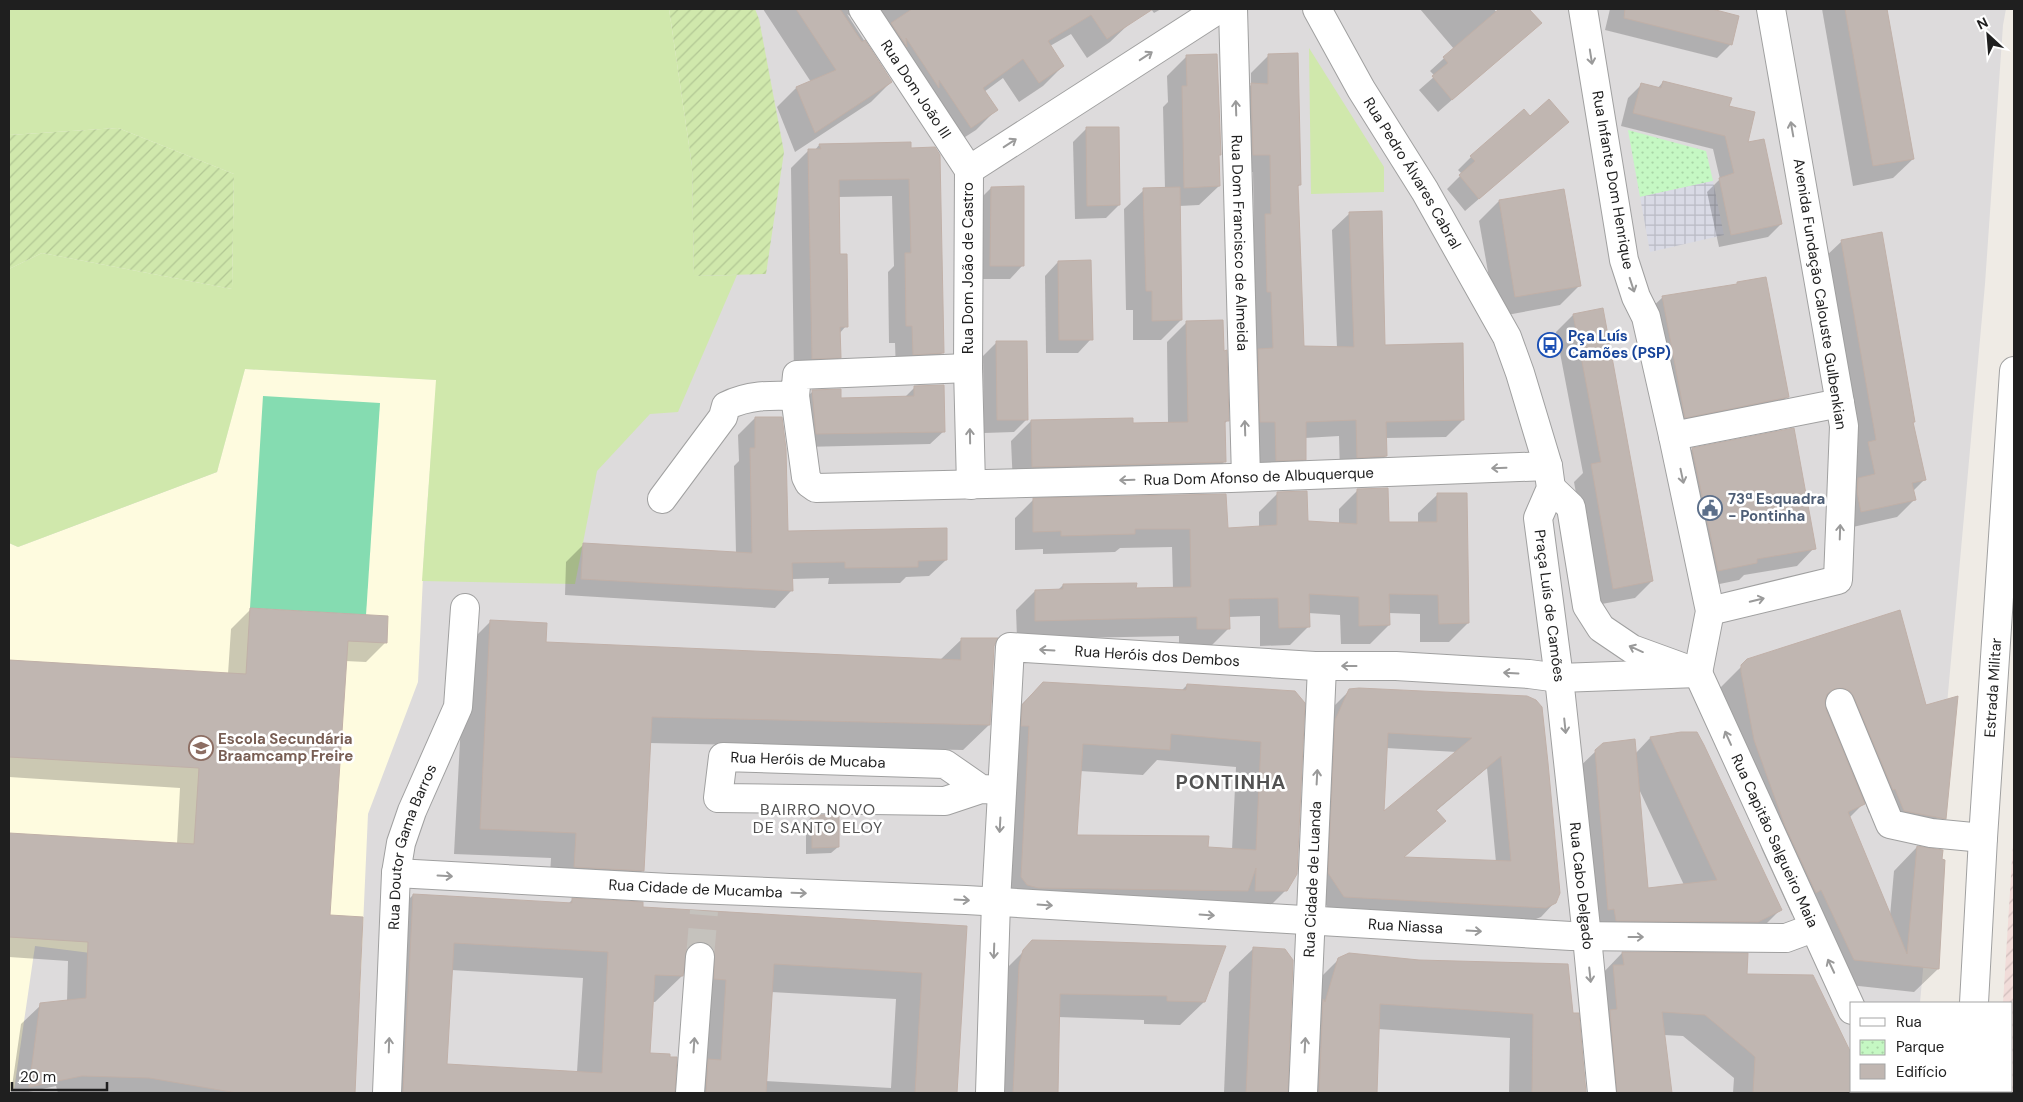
<svg xmlns="http://www.w3.org/2000/svg" width="2023" height="1102" font-family="'DM Sans',sans-serif">
<defs>
<pattern id="military-furrows" width="10" height="10" patternUnits="userSpaceOnUse" patternTransform="scale(1.25)"><rect width="10" height="10" fill="#f1dcd9"/><path d="M-1 1l2-2M0 10L10 0M9 11l2-2" fill="none" stroke="#cebcba"/></pattern>
<pattern id="park-dots" width="8" height="8" patternUnits="userSpaceOnUse" patternTransform="scale(1.25)"><rect width="8" height="8" fill="#c5f8c3"/><path d="M2 2h.1M6 6h.1" fill="none" stroke="#a9d4a7" stroke-width="1.8" stroke-linecap="round"/></pattern>
<pattern id="garden-furrows" width="10" height="10" patternUnits="userSpaceOnUse" patternTransform="scale(1.25)"><rect width="10" height="10" fill="#d0e8ac"/><path d="M-1 1l2-2M0 10L10 0M9 11l2-2" fill="none" stroke="#b2c794"/></pattern>
<pattern id="plaza-grid" width="8" height="8" patternUnits="userSpaceOnUse" patternTransform="scale(1.25)"><rect width="8" height="8" fill="#d9dae5"/><path d="M0 4h8M4 0v8" fill="none" stroke="#babbc4"/></pattern>
</defs>
<rect width="100%" height="100%" fill="#efebe5"/>
<path fill="#dddbdc" d="M734 9H2006L2003 25 1985 284 1920 1003H1852V1091H1912V1093H9V543L18 547 437 380 425 535 581 546 592 458Z"/>
<path fill="#fefbdf" d="M245 369 437 380 425 535 418 682 368 814 360 993 273 976 35 946 14 1090 9 1091V543L18 547 217 472Z"/>
<path fill="url(#military-furrows)" d="M2014 828V1093H1997L1998 1091H2012V1003H2003Z"/>
<g fill="#d0e8ac">
<path d="M9 9H669L692 166 694 276 737 275 678 412 650 414 597 471 575 584 422 581 436 380 245 369 217 472 18 547 9 543V269L42 253 232 289 234 174 118 128 9 135Z"/>
<path d="M1309 48 1384 167V192L1311 194Z"/>
</g>
<path fill="url(#park-dots)" d="M1628 130 1706 151 1713 181 1640 197Z"/>
<g fill="url(#garden-furrows)">
<path d="M669 9H755L759 19 784 152 766 274 694 276 692 166Z"/>
<path d="M118 128 234 174 232 289 42 253 9 269V135Z"/>
</g>
<path fill="#85dcb1" d="M263 396 380 403 366 615 250 608Z"/>
<path fill="url(#plaza-grid)" d="M1713 181 1724 235 1650 252 1640 197Z"/>
<g fill="#0003" fill-rule="evenodd">
<path d="M763 9H929L943 29 961 15 957 9H1120L1130 23 1110 42 1087 58 1071 34 1050 46 1063 66 1043 86 1019 102 1003 78 984 92 996 110 976 130 951 146 856 20 847 14 891 82 871 102 795 152 777 107 796 88 811 82Z"/>
<path d="M1151 9H1161L1154 13Z"/>
<path d="M1420 9H1494L1502 19 1515 9H1528L1540 23 1438 112 1419 90 1435 76 1430 71 1454 49Z"/>
<path d="M1610 9H1713L1731 44 1717 58 1605 30Z"/>
<path d="M1822 9H1886L1913 159 1893 178 1853 186Z"/>
<path d="M1187 56 1218 83 1220 154 1218 156 1219 186 1199 205 1179 206 1181 320 1161 340H1133V310H1126L1124 209 1144 190 1165 189 1163 107 1168 102 1167 76Z"/>
<path d="M1268 56 1300 185 1297 187 1303 347 1337 348 1332 230 1350 213 1383 346 1463 420 1446 437 1385 438 1386 456 1368 473 1340 474 1339 436 1305 438V459L1287 476 1259 478 1248 233 1254 227 1253 172H1236L1234 102 1251 85V73Z"/>
<path d="M1663 82 1746 143 1781 224 1768 237 1719 247 1707 192 1720 179 1713 149 1621 126 1628 98 1641 85 1657 89Z"/>
<path d="M1530 118 1567 122 1465 211 1447 189 1462 174 1458 170 1471 157Z"/>
<path d="M1087 128 1119 205 1106 218 1075 219 1073 142Z"/>
<path d="M910 144 942 353 925 371 896 372 895 343H889L888 272 894 266 892 196 838 197V256L846 326 839 334 840 357 822 375 794 376 791 168 809 150H815L819 145Z"/>
<path d="M991 188 1023 265 1010 279H978V201Z"/>
<path d="M1499 201 1579 286 1560 305 1496 317 1479 221Z"/>
<path d="M1842 241 1914 422 1912 424 1924 480 1913 491 1915 499 1897 517 1844 529 1851 461 1858 454 1824 258Z"/>
<path d="M1058 262 1091 339 1078 353H1046L1045 276Z"/>
<path d="M1738 283 1787 397 1774 410 1672 430 1649 310 1663 297 1736 285Z"/>
<path d="M1573 315 1652 581 1635 598 1596 605 1574 482 1583 473 1556 332Z"/>
<path d="M1187 322 1228 420 1224 424V462L1205 482 1013 486 1011 441 1031 421 1132 424 1168 423 1167 342Z"/>
<path d="M996 343 1027 419 1014 432 984 433 983 356Z"/>
<path d="M915 387 944 431 930 444 803 447 799 405 813 391 840 399 904 398Z"/>
<path d="M755 418 787 533 946 560 929 576 906 577 900 583 828 584 829 578 791 579V591L775 608 565 595 566 562 583 545 736 553 734 466 739 461 738 435Z"/>
<path d="M1793 430 1814 548 1797 566 1744 575 1739 580 1700 588 1675 467 1692 449Z"/>
<path d="M1358 490 1387 523 1418 524V513L1437 495 1468 623 1449 642H1420V614L1388 613 1389 625 1370 644H1341L1340 615 1308 613V627L1290 645 1260 646V616L1228 617 1229 628 1210 647 1179 648V636L1017 639 1016 610 1035 591 1058 590 1063 585 1135 589H1173L1172 547 1120 548 1115 552 1043 554V549L1015 550V518L1033 500 1227 529 1259 527V512L1278 493 1307 522 1339 524V509Z"/>
<path d="M251 609 385 643 366 662 345 661 329 916 362 918 354 1093H58L56 1086 24 1093H11L21 1024 41 1005 67 1001 68 961 9 957V834L177 844 180 788 9 777V660L228 674 231 629Z"/>
<path d="M1899 611 1945 818 1921 842 1881 834 1871 812 1869 813 1865 802 1849 818 1890 916 1894 871 1917 847 1938 969 1914 992 1831 983 1797 912 1792 915 1762 850 1731 764 1718 690 1748 660Z"/>
<path d="M490 622 545 643 940 660 962 639 993 646 989 725 963 750 649 743 643 870 618 896 549 892 551 858 454 854 465 647Z"/>
<path d="M1043 683 1181 691 1187 685 1295 692 1286 890 1260 916 1001 910 1017 709ZM1157 760 1236 767 1232 850 1076 836 1080 771 1143 775Z"/>
<path d="M1350 690 1481 695 1555 902 1541 917 1531 921 1330 911 1315 888 1321 735 1335 705ZM1386 748 1457 752 1383 814ZM1487 768 1496 862 1403 858 1444 821 1436 811Z"/>
<path d="M1696 733 1780 910 1756 934 1592 945 1571 775 1596 751 1635 754 1650 738ZM1638 787 1684 885 1647 890Z"/>
<path d="M812 816 838 847 831 853 806 854V823Z"/>
<path d="M413 895 568 904 572 900 641 908 966 927 956 1093H682L688 977 682 970V976L655 1002H652L648 1054 673 1093H378L387 921ZM451 970 583 978 577 1072 445 1065ZM771 992 896 999 891 1088 765 1081Z"/>
<path d="M1033 942 1204 1002 1180 1025 1144 1024V1020L1058 1017 1056 1093H991L1000 975Z"/>
<path d="M1253 949 1292 961 1286 1093H1224L1229 972Z"/>
<path d="M1622 953 1746 976 1852 1091H1868L1869 1093H1733L1734 1078 1683 1036 1664 1035 1671 1093H1595L1601 975Z"/>
<path d="M1339 959 1571 1015 1577 1014 1585 1093H1509L1510 1038 1378 1029 1376 1093H1297L1315 983Z"/>
</g>
<g fill="#c0b6b1" stroke="#c0b0a8" fill-rule="evenodd">
<path d="M796 9H840L862 42 865 40 892 82 815 133 796 87 836 70Z"/>
<path d="M912 9H1153L1107 39 1091 15 1048 41 1064 66 1039 83 1023 59 983 88 998 110 971 128 939 80V88L906 38 907 47 891 23Z"/>
<path d="M1499 9H1529L1542 23 1452 100 1432 76 1448 63 1443 57Z"/>
<path d="M1625 9H1712L1739 16 1732 45 1624 18Z"/>
<path d="M1845 9H1887L1914 159 1873 166Z"/>
<path d="M1298 53 1301 185H1298L1304 346 1354 347 1349 212 1382 211 1385 345 1463 343 1464 420 1386 422 1387 456 1357 458 1356 420 1306 422V460L1276 461 1275 422H1260L1258 349 1273 348 1271 292H1267L1265 214H1271L1270 155H1253L1251 83 1268 84V54Z"/>
<path d="M1217 54 1221 155H1219L1220 186 1184 188 1182 86H1187L1186 55Z"/>
<path d="M1663 81 1732 98 1729 106 1755 112 1748 142 1764 139 1782 224 1731 235 1719 178 1734 173 1725 136 1633 113 1641 83 1661 88Z"/>
<path d="M1549 99 1569 122 1479 199 1459 175 1475 161 1470 156 1524 109 1530 116Z"/>
<path d="M1086 127H1119L1120 205 1087 206Z"/>
<path d="M911 142V148L935 147 940 155 944 353 913 355 912 326H906L905 253H911L909 179 839 180 840 254H847L848 327H840L841 358 812 359 808 149H821L819 144Z"/>
<path d="M1024 186V266H990L991 187Z"/>
<path d="M1180 187 1182 320 1152 321V291H1146L1143 188Z"/>
<path d="M1564 189 1581 286 1515 297 1499 200Z"/>
<path d="M1882 232 1915 422H1913L1926 480 1912 483 1916 500 1861 512 1857 492 1858 478 1875 474 1868 442 1876 440 1841 240Z"/>
<path d="M1091 260 1093 340H1059L1058 261Z"/>
<path d="M1766 277 1789 397 1685 418 1662 296 1737 284V282Z"/>
<path d="M1603 308 1653 581 1613 589 1591 464 1601 462 1573 314Z"/>
<path d="M1223 320 1224 351 1227 350 1229 421H1225L1226 462 1032 467 1031 420 1133 418V423L1188 422 1186 321Z"/>
<path d="M996 341H1027L1028 420H997Z"/>
<path d="M944 385 945 432 816 434 812 390 841 389V398L914 396V386Z"/>
<path d="M755 417H782L786 449 788 531 947 528V560L918 561V567L845 568V562L792 563 793 591 581 579 583 543 752 553 750 448H755Z"/>
<path d="M1794 428 1816 549 1757 559V563L1718 571 1692 448Z"/>
<path d="M1388 488 1389 522H1437V493H1467L1469 623 1439 624 1438 595 1389 594 1390 625 1359 626V597L1309 594 1310 627 1279 628 1278 598 1229 599 1230 629H1197V617L1035 621V590L1063 589V584L1137 583 1136 588 1191 587 1190 529H1135V534L1061 536V531L1033 532V498L1226 494 1228 528 1277 525V492L1307 491 1308 521 1357 524V489Z"/>
<path d="M250 608 388 616 387 643 348 641 330 915 363 917 355 1093H237L149 1078 82 1076 29 1087 40 1003 86 998 88 942 9 937V833L194 844 199 768 9 757V660L246 674Z"/>
<path d="M1900 610 1926 705 1958 696 1946 819 1904 811 1895 789 1893 790 1854 697 1850 691 1843 688 1834 689 1827 694 1825 701 1826 709 1865 804 1848 812 1907 954 1917 846 1943 850 1942 859 1945 860 1939 969 1854 960 1821 890 1816 893 1785 826 1754 740 1741 672V665L1747 659Z"/>
<path d="M490 620 547 623 546 642 961 660V638H998L994 646 990 725 652 717 644 871 574 867 576 833 480 829Z"/>
<path d="M1043 682 1186 690 1187 684 1295 691 1305 703 1297 874 1287 891H1255L1256 868 1248 891 1038 888 1027 885 1021 877 1029 726H1021L1022 705ZM1171 734 1261 742 1256 850 1208 847 1209 836 1077 835 1083 744 1170 750Z"/>
<path d="M1359 688 1527 696 1536 700 1542 707 1548 763 1560 893 1556 903 1546 908 1344 897 1328 873 1335 720 1349 689ZM1388 733 1472 738 1384 811ZM1501 756 1511 861 1404 857 1446 821 1436 810Z"/>
<path d="M1681 732H1697L1704 745 1782 910 1758 922 1616 921 1614 909 1608 910 1595 750 1603 743 1635 739 1648 888 1717 880 1650 737Z"/>
<path d="M812 815H839V847L812 848Z"/>
<path d="M413 894 572 903V898L643 902V907L967 926 957 1093H915L922 973 774 964 766 1093H706L708 1059 721 1060 726 980 714 979V951L709 944 701 941 693 943 687 949 683 976 655 975 650 1053 670 1054V1057H677L675 1093H403ZM454 943 608 952 602 1073 447 1064Z"/>
<path d="M1032 940 1083 941 1226 946 1205 1002 1167 1001V996L1060 994 1058 1093H1013L1019 965 1023 950Z"/>
<path d="M1253 947 1285 949 1293 960 1288 1093H1246Z"/>
<path d="M1622 952 1748 953 1747 974 1813 975 1852 1055V1093H1753L1755 1057 1746 1049 1705 1015 1662 1012 1672 1093H1617L1610 1010 1617 1009 1613 965H1624Z"/>
<path d="M1349 953 1419 960 1568 964 1573 1013H1579L1586 1093H1532L1533 1014 1380 1004 1377 1093H1319L1323 999 1325 1002 1338 958Z"/>
</g>
<g fill="none" stroke-linecap="round" stroke-linejoin="round">
<path stroke="#c5c2bd" stroke-width="28" stroke-dasharray="28 14" stroke-linecap="butt" d="M700 957 704 911"/>
<defs>
<g id="minor">
<path id="s1" d="M863 9 969 170"/>
<path id="s2" d="M1233 9 1246 477"/>
<path id="s3" d="M1317 9 1361 89 1425 191 1507 337 1520 373 1548 466 1551 488 1538 518 1559 678 1587 937 1602 1093"/>
<path d="M969 170 968 368 971 485"/>
<path d="M969 170 1219 9"/>
<path id="s4" d="M795 396 806 477 809 483 816 488 1231 478 1548 466"/>
<path d="M1673 436 1840 403"/>
<path id="s5" d="M1551 488 1571 507 1587 606 1601 628 1632 649 1698 673 1852 1010"/>
<path d="M662 499 723 417 726 406C748 395 770 395 795 396L797 375 968 368"/>
<path d="M1710 611 1838 580 1844 426 1771 9"/>
<path d="M1840 703 1890 824 1931 833 1983 838"/>
<path d="M981 789 945 764 723 757 718 798 945 801 981 789 1002 790"/>
<path id="s6" d="M396 873 669 888 966 900 1571 936 1786 938 1813 928"/>
<path id="s7" d="M1974 1003 1983 838 2014 371"/>
<path d="M1890 1091 1891 1093"/>
<path id="s8" d="M387 1093 396 873 401 843 412 811 458 707 465 608"/>
<path d="M690 1093 700 957"/>
<path id="s9" d="M990 1093 996 902 1010 647 1315 666H1396L1529 674 1559 678 1698 673 1710 611 1673 436 1646 317 1636 297 1624 260 1583 9"/>
<path id="s10" d="M1303 1093 1322 667"/>
<path d="M1965 1093V1091"/>
</g>
</defs>
<use href="#minor" stroke="#a0a0a0" stroke-width="30"/>
<use href="#minor" stroke="#fff" stroke-width="28"/>
</g>
<defs><path id="oneway-shaft" d="M-6 0H5M1.5-3L5.5 0L1.5 3" fill="none" stroke-width="1.6" stroke-linecap="round" stroke-linejoin="round" transform="scale(1.25)"/></defs>
<g stroke="#9a9a9a">
<use href="#oneway-shaft" transform="translate(1146 56) rotate(-33)"/>
<use href="#oneway-shaft" transform="translate(1591 57) rotate(81)"/>
<use href="#oneway-shaft" transform="translate(1236 108) rotate(-92)"/>
<use href="#oneway-shaft" transform="translate(1792 129) rotate(-100)"/>
<use href="#oneway-shaft" transform="translate(1010 143) rotate(-33)"/>
<use href="#oneway-shaft" transform="translate(1632 285) rotate(72)"/>
<use href="#oneway-shaft" transform="translate(1245 428) rotate(-92)"/>
<use href="#oneway-shaft" transform="translate(970 436) rotate(-91)"/>
<use href="#oneway-shaft" transform="translate(1499 468) rotate(178)"/>
<use href="#oneway-shaft" transform="translate(1682 476) rotate(78)"/>
<use href="#oneway-shaft" transform="translate(1127 480) rotate(178)"/>
<use href="#oneway-shaft" transform="translate(1840 532) rotate(-88)"/>
<use href="#oneway-shaft" transform="translate(1757 600) rotate(-14)"/>
<use href="#oneway-shaft" transform="translate(1636 649) rotate(-156)"/>
<use href="#oneway-shaft" transform="translate(1047 650) rotate(-177)"/>
<use href="#oneway-shaft" transform="translate(1349 666) rotate(180)"/>
<use href="#oneway-shaft" transform="translate(1511 673) rotate(-177)"/>
<use href="#oneway-shaft" transform="translate(1565 726) rotate(84)"/>
<use href="#oneway-shaft" transform="translate(1728 738) rotate(-114)"/>
<use href="#oneway-shaft" transform="translate(1317 777) rotate(-87)"/>
<use href="#oneway-shaft" transform="translate(1000 825) rotate(93)"/>
<use href="#oneway-shaft" transform="translate(445 876) rotate(3)"/>
<use href="#oneway-shaft" transform="translate(799 893) rotate(2)"/>
<use href="#oneway-shaft" transform="translate(962 900) rotate(3)"/>
<use href="#oneway-shaft" transform="translate(1045 905) rotate(4)"/>
<use href="#oneway-shaft" transform="translate(1207 915) rotate(4)"/>
<use href="#oneway-shaft" transform="translate(1474 931) rotate(3)"/>
<use href="#oneway-shaft" transform="translate(1636 937)"/>
<use href="#oneway-shaft" transform="translate(994 951) rotate(92)"/>
<use href="#oneway-shaft" transform="translate(1831 966) rotate(-115)"/>
<use href="#oneway-shaft" transform="translate(1590 975) rotate(84)"/>
<use href="#oneway-shaft" transform="translate(389 1045) rotate(-88)"/>
<use href="#oneway-shaft" transform="translate(694 1045) rotate(-86)"/>
<use href="#oneway-shaft" transform="translate(1305 1045) rotate(-87)"/>
</g>
<defs>
<symbol id="bus-ring" viewBox="-11 -11 22 22"><circle r="9.5" fill="#fff" stroke="#1a4fb4" stroke-width="1.5"/><path d="M-5-6H5V4H4V6H2V4H-2V6H-4V4H-5ZM-3.5-4V0h7V-4ZM-3.5 1.2v1.5H-2V1.2ZM2 1.2v1.5H3.5V1.2Z" fill="#1a4fb4"/></symbol>
<symbol id="civic-ring" viewBox="-11 -11 22 22"><circle r="9.5" fill="#fff" stroke="#5c6f8a" stroke-width="1.5"/><path d="M-.6-6.5H3V-4.5H.6V-3L4-1V1h2V6H-6V1h2V-1L-.6-3ZM-1.2 2.5V6h2.4V2.5Z" fill="#5c6f8a"/></symbol>
<symbol id="school-ring" viewBox="-11 -11 22 22"><circle r="9.5" fill="#fff" stroke="#8d6e63" stroke-width="1.5"/><path d="M0-5L7-2L0 1L-7-2ZM-4 1L0 2.5L4 1V4Q0 6-4 4Z" fill="#8d6e63"/></symbol>
</defs>
<g fill-rule="evenodd">
<use href="#bus-ring" x="1536" y="331" width="28" height="28"/>
<use href="#civic-ring" x="1696" y="494" width="28" height="28"/>
<use href="#school-ring" x="187" y="734" width="28" height="28"/>
</g>
<g text-anchor="middle" stroke-width="5" stroke-linejoin="round" paint-order="stroke">
<g font-size="15" fill="#1f1f1f" stroke="#fff">
<text dy="5" stroke="none"><textPath href="#s1" startOffset="96">Rua Dom João III</textPath></text>
<text dy="5" stroke="none"><textPath href="#s3" startOffset="190">Rua Pedro Álvares Cabral</textPath></text>
<text transform="translate(1613 180) rotate(80)" y="5">Rua Infante Dom Henrique</text>
<text dy="5" stroke="none"><textPath href="#s2" startOffset="234">Rua Dom Francisco de Almeida</textPath></text>
<text transform="translate(968 268) rotate(-90)" y="5">Rua Dom João de Castro</text>
<text transform="translate(1820 294) rotate(81)" y="5">Avenida Fundação Calouste Gulbenkian</text>
<text dy="5" stroke="none"><textPath href="#s4" startOffset="540">Rua Dom Afonso de Albuquerque</textPath></text>
<text dy="5" stroke="none"><textPath href="#s3" startOffset="658">Praça Luís de Camões</textPath></text>
<text dy="5" stroke="none"><textPath href="#s9" startOffset="594">Rua Heróis dos Dembos</textPath></text>
<text dy="5" stroke="none"><textPath href="#s7" startOffset="316">Estrada Militar</textPath></text>
<text transform="translate(808 760) rotate(2)" y="5">Rua Heróis de Mucaba</text>
<text dy="5" stroke="none"><textPath href="#s5" startOffset="446">Rua Capitão Salgueiro Maia</textPath></text>
<text dy="5" stroke="none"><textPath href="#s8" startOffset="249">Rua Doutor Gama Barros</textPath></text>
<text dy="5" stroke="none"><textPath href="#s10" startOffset="214">Rua Cidade de Luanda</textPath></text>
<text dy="5" stroke="none"><textPath href="#s3" startOffset="940">Rua Cabo Delgado</textPath></text>
<text dy="5" stroke="none"><textPath href="#s6" startOffset="300">Rua Cidade de Mucamba</textPath></text>
<text dy="5" stroke="none"><textPath href="#s6" startOffset="1011">Rua Niassa</textPath></text>
</g>
<g font-size="15" font-weight="bold" fill="#164399" stroke="#fff" text-anchor="start">
<text x="1568" y="341">Pça Luís<tspan x="1568" dy="17">Camões (PSP)</tspan></text>
</g>
<g font-size="15" font-weight="bold" fill="#4e5e75" stroke="#fff" text-anchor="start">
<text x="1728" y="504">73ª Esquadra<tspan x="1728" dy="17">- Pontinha</tspan></text>
</g>
<g font-size="15" font-weight="bold" fill="#785e54" stroke="#fff" text-anchor="start">
<text x="218" y="744">Escola Secundária<tspan x="218" dy="17">Braamcamp Freire</tspan></text>
</g>
<g font-size="16" letter-spacing="1" fill="#525252" stroke="#fff">
<text x="818" y="815">BAIRRO NOVO<tspan x="818" dy="18">DE SANTO ELOY</tspan></text>
</g>
<g font-size="20" font-weight="bold" letter-spacing="1" fill="#525252" stroke="#fff">
<text x="1231" y="789">PONTINHA</text>
</g>
</g>
<rect width="2023" height="1102" fill="none" stroke="#1f1f1f" stroke-width="20"/>
<rect x="1850" y="1002" width="162" height="90" fill="#ffffff" stroke="#a5a5a5"/>
<rect x="1860" y="1018" width="25" height="8" fill="#ffffff" stroke="#a5a5a5"/>
<text x="1896" y="1027" font-size="15" fill="#1f1f1f">Rua</text>
<rect x="1860" y="1040" width="25" height="15" fill="url(#park-dots)" stroke="#a5a5a5"/>
<text x="1896" y="1052" font-size="15" fill="#1f1f1f">Parque</text>
<rect x="1860" y="1064" width="25" height="15" fill="#c0b6b1" stroke="#a5a5a5"/>
<text x="1896" y="1077" font-size="15" fill="#1f1f1f">Edifício</text>
<g transform="translate(1988 35) rotate(334)" stroke="#ffffff" stroke-width="4" paint-order="stroke">
<path d="M0-4L9 19L0 12L-9 19Z" fill="#1f1f1f"/>
<text y="-8" font-size="14" font-weight="bold" text-anchor="middle" fill="#1f1f1f">N</text>
</g>
<path d="M12 1082v8h95v-8" fill="none" stroke="#1f1f1f" stroke-width="2.5"/>
<text x="20" y="1082" font-size="15" fill="#1f1f1f" stroke="#ffffff" stroke-width="4" paint-order="stroke">20 m</text>
</svg>
